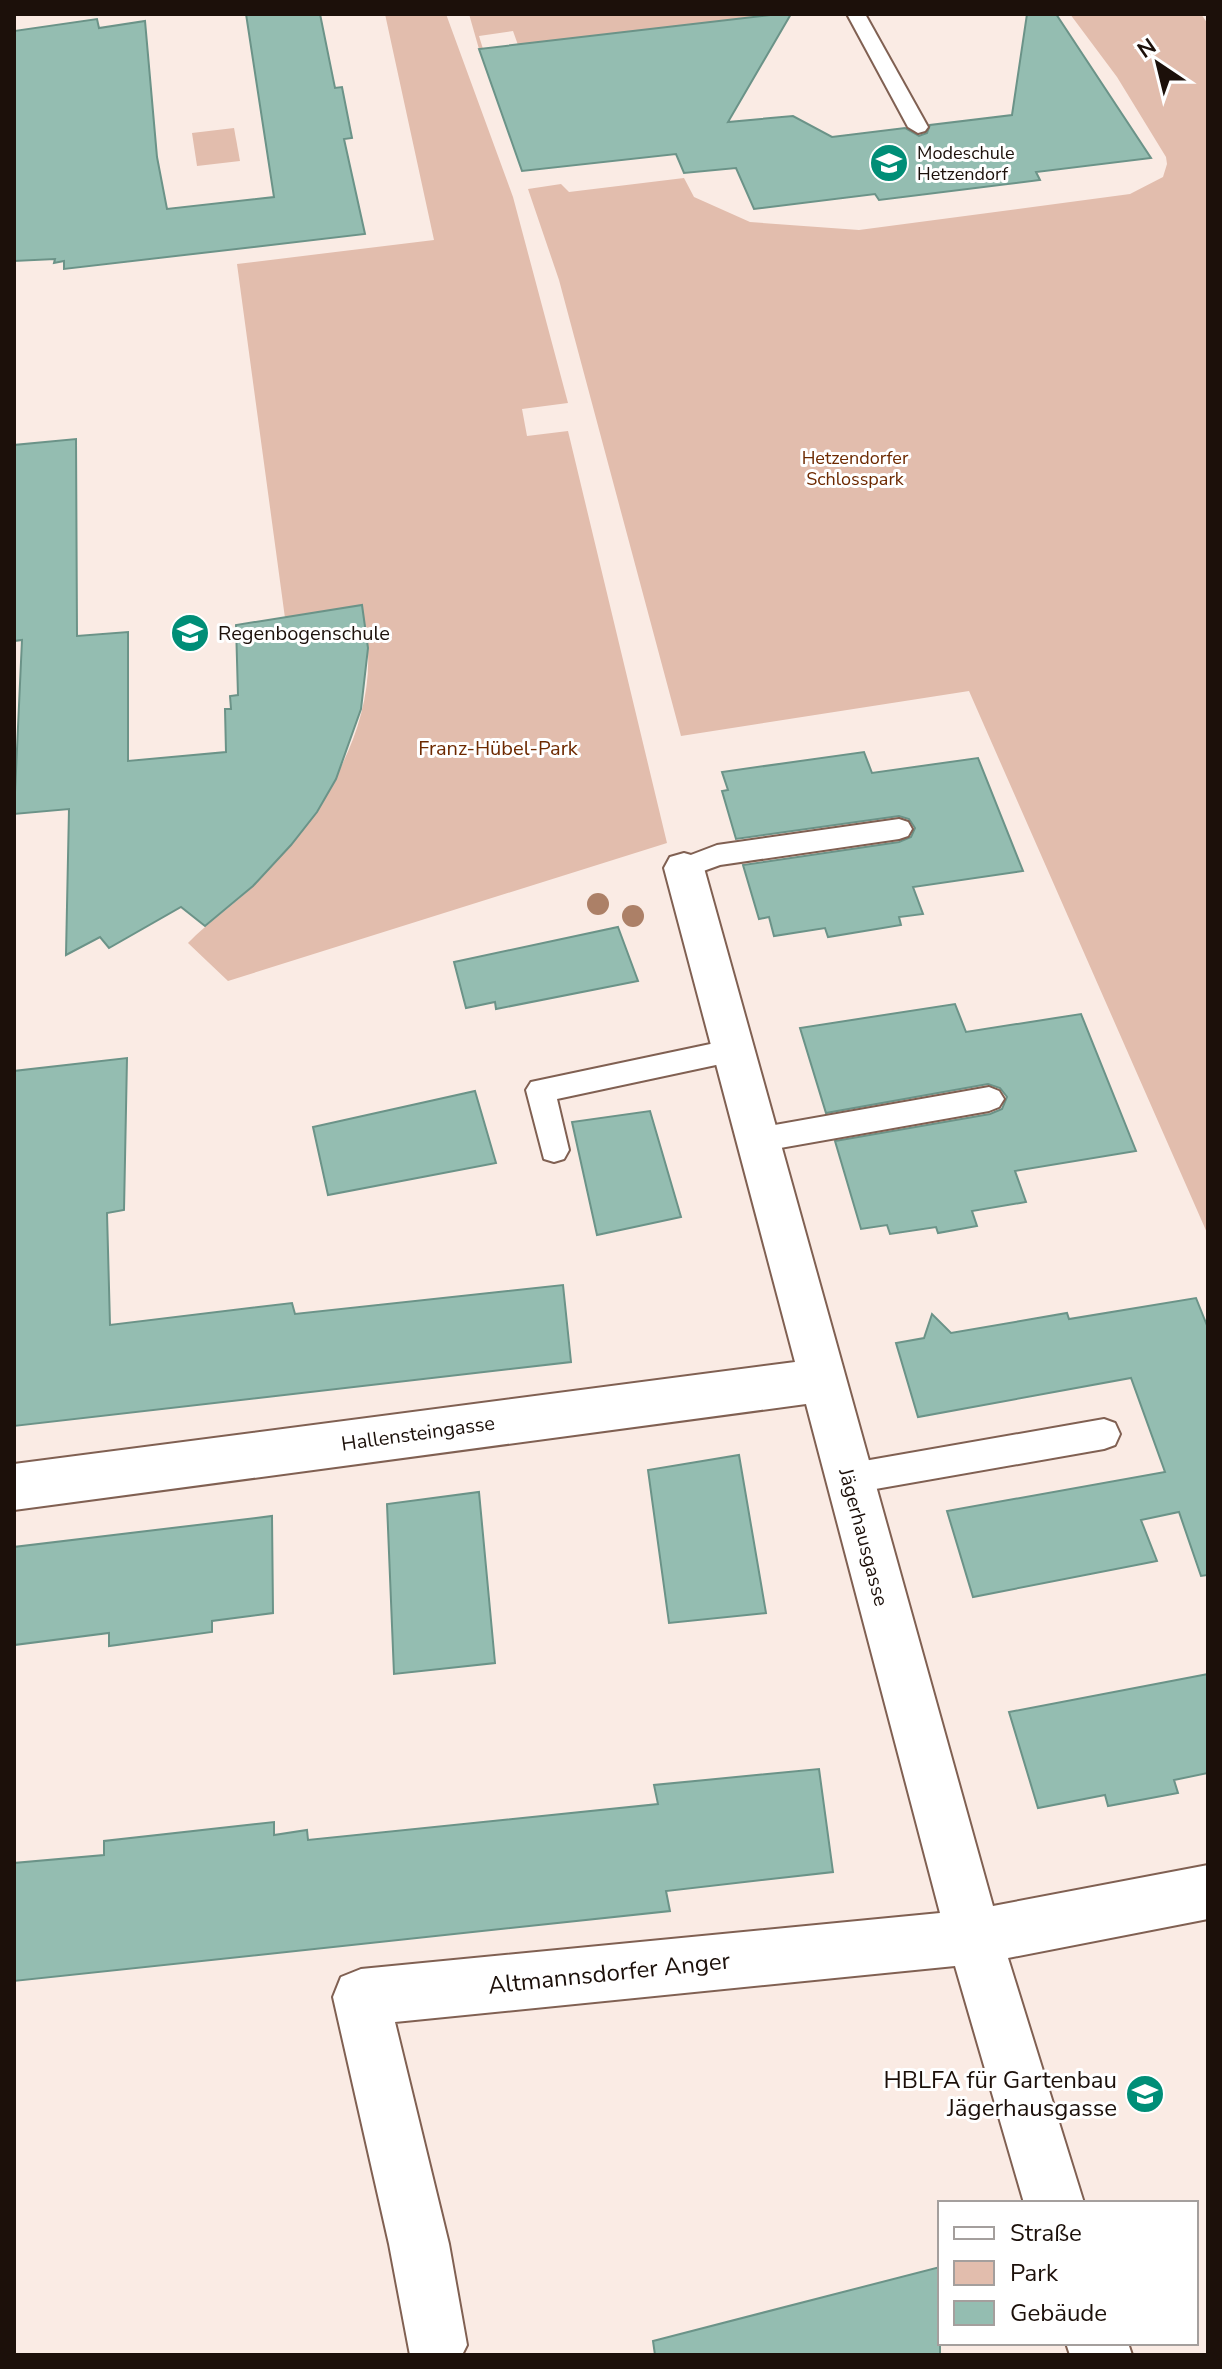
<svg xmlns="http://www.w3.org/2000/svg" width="1222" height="2369" font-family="'Nunito Sans',sans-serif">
<rect width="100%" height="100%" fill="#faebe4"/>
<g fill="#e2bdad">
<path d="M385 14H446L513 197 568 403 522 409 527 436 568 431 667 843 228 981 188 943C209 921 235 905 256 883 325 812 392 709 360 606L285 618 237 264 434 240Z"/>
<path d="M469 14H767L768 15 518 45 513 31 479 36 483 49H479Z"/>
<path d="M1070 14H1201L1208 24V1235L969 691 681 736 559 280 528 189 561 184 569 192 684 178 694 197 750 222 859 230 1130 194 1163 177 1167 164 1166 157 1117 77Z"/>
<path d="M234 128 240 161 197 166 192 133Z"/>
</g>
<g fill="#94bdb1" stroke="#6b9388" stroke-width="2">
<path d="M246 14H320L335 88 342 87 352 138 344 139 365 234 64 269V261L54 263 55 259 14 261V31L97 19 99 28 145 21 157 157 167 209 274 197Z"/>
<path d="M779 14H791L728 122 793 116 832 137 905 128 919 136 927 133 930 125 1012 115 1027 14H1056L1151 158 1036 172 1040 180 879 200 875 194 754 209 736 168 684 173 676 154 522 171 479 49Z"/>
<path d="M76 439 77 636 128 632V761L226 752 225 709H231L230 696 238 695 236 625 362 605 368 648 361 709 336 779 317 812 291 845 253 886 205 926 181 907 109 948 100 937 66 955 69 809 14 814 22 640 14 641V445Z"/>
<path d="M864 752 872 773 978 758 1023 871 913 887 923 914 899 917 901 925 828 937 825 928 774 936 769 917 759 919 743 865 899 842 911 837 915 828 909 819 899 816 736 839 722 791 728 790 722 772Z"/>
<path d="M618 927 638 981 496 1009 495 1002 466 1008 454 962Z"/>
<path d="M955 1004 966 1032 1081 1014 1136 1151 1015 1171 1026 1202 972 1211 977 1226 938 1233 936 1227 890 1234 887 1225 861 1229 835 1141 990 1114 1002 1109 1007 1097 1000 1088 988 1084 826 1113 800 1028Z"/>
<path d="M127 1058 124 1210 107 1213 110 1325 292 1303 295 1314 563 1285 571 1362 14 1426V1071Z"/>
<path d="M475 1091 496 1163 328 1195 313 1127Z"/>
<path d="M650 1111 681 1217 597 1235 572 1122Z"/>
<path d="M1196 1298 1208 1328V1575L1201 1576 1179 1512 1141 1520 1157 1561 973 1597 947 1511 1165 1472 1131 1378 918 1417 896 1343 924 1338 932 1314 951 1333 1067 1313 1069 1319Z"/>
<path d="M739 1455 766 1613 669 1623 648 1470Z"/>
<path d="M479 1492 495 1663 394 1674 387 1504Z"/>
<path d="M272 1516 273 1613 212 1621V1632L109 1646V1633L14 1645V1547Z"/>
<path d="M1208 1674V1773L1174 1780 1178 1793 1108 1806 1105 1795 1038 1808 1009 1712Z"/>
<path d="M819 1769 833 1872 666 1891 670 1911 14 1981V1863L104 1855V1841L274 1822V1835L307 1830 308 1840 658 1804 654 1785Z"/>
<path d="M940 2267V2355H655L653 2341Z"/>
</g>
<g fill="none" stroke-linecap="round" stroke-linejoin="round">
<defs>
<g id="service">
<path d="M847 14H865L928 127 925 131 918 133 908 127Z"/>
<path d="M899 819 908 822 912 829 908 836 899 839 720 865 684 878 675 875 671 868 675 861 717 845Z"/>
<path d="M734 1039 744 1043 748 1051 744 1059 557 1099 569 1150 564 1159 554 1162 544 1159 526 1090 531 1082Z"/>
<path d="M989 1087 999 1091 1004 1099 999 1107 989 1111 758 1152 748 1149 743 1140 748 1131 758 1128Z"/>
<path d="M1104 1419 1115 1423 1120 1434 1115 1445 1104 1449 847 1494 835 1490 831 1479 835 1468 847 1464Z"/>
</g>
<g id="minor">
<path d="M684 853 698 857 704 868 993 1906 1208 1865V1919L1008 1958 1084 2203H1024L955 1966 395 2022 449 2244 467 2345 462 2355H410L389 2244 333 1997 341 1977 361 1969 940 1913 806 1404 14 1510V1464L795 1362 664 868 670 857Z"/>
<path d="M1066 2343H1128L1132 2355H1070Z"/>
</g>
</defs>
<use href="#service" stroke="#806052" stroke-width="4"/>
<use href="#minor" stroke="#806052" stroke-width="4"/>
<use href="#service" fill="#fff" fill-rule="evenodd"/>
<use href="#minor" fill="#fff" fill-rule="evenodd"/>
</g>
<g fill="#ac8067">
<circle cx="598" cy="904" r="11"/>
<circle cx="633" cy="916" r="11"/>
</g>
<defs>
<symbol id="university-disc" viewBox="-11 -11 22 22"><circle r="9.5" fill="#008e77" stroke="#fff"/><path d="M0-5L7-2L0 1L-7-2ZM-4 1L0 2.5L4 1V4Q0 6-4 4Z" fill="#fff"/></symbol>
<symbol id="school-disc" viewBox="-11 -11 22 22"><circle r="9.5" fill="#008e77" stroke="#fff"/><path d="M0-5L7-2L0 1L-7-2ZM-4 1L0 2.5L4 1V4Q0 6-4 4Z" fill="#fff"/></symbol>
</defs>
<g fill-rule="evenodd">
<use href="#university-disc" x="867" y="141" width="44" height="44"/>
<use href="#school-disc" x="168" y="611" width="44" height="44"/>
<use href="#school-disc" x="1123" y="2072" width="44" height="44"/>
</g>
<g text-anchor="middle" stroke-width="6" stroke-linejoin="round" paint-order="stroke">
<g font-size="18" fill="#1c100a" stroke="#fff" text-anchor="start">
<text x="917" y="159">Modeschule<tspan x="917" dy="21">Hetzendorf</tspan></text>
</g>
<g font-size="18" fill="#6d2900" stroke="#fff">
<text x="855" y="464">Hetzendorfer<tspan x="855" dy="21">Schlosspark</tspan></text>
</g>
<g font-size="20" fill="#1c100a" stroke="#fff" text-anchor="start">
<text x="218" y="640">Regenbogenschule</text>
</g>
<g font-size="20" fill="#6d2900" stroke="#fff">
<text x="498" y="755">Franz-Hübel-Park</text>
</g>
<g font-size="20" fill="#1c100a" stroke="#fff">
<text transform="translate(418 1433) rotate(-8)" y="7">Hallensteingasse</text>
<text transform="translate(864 1537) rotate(75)" y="7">Jägerhausgasse</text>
</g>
<g font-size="24" fill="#1c100a" stroke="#fff">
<text transform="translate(609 1973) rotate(-6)" y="8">Altmannsdorfer Anger</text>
</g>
<g font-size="24" fill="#1c100a" stroke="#fff" text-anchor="end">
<text x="1117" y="2088">HBLFA für Gartenbau<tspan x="1117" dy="28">Jägerhausgasse</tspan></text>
</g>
</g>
<rect width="1222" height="2369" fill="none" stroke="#1c100a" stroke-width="32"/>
<rect x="938" y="2201" width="260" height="144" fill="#ffffff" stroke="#a49f9d" stroke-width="2"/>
<rect x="954" y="2227" width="40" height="12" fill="#ffffff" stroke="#a49f9d" stroke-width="2"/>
<text x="1010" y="2241" font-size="24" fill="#1c100a">Straße</text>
<rect x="954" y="2261" width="40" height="24" fill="#e2bdad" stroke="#a49f9d" stroke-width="2"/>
<text x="1010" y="2281" font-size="24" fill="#1c100a">Park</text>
<rect x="954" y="2301" width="40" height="24" fill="#94bdb1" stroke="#a49f9d" stroke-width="2"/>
<text x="1010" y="2321" font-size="24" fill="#1c100a">Gebäude</text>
<g transform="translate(1158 64) rotate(325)" stroke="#ffffff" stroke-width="6" paint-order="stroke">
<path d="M0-6L14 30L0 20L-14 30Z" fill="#1c100a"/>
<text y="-12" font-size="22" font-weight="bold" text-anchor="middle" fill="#1c100a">N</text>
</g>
</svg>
